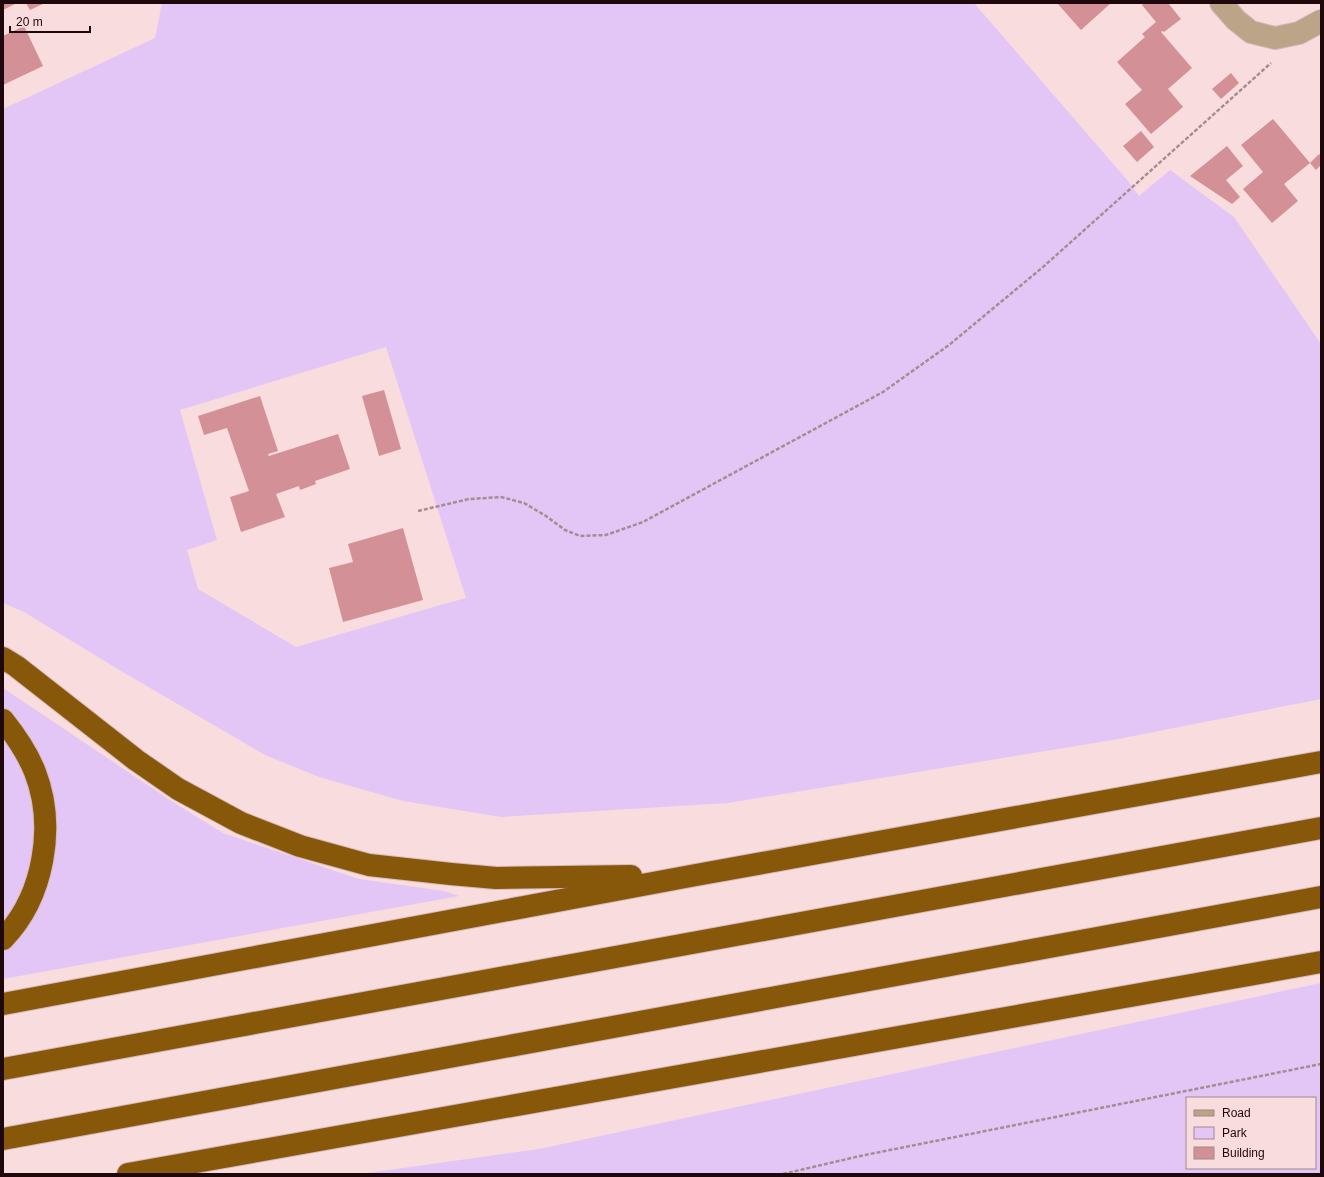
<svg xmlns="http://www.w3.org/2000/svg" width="1324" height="1177" font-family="Helvetica,sans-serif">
<rect width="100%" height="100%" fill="#f9dcde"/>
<g fill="#e3c6f5" fill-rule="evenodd">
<path d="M162 3H974L1128 181 1139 196 1170 170 1234 217 1321 344V699L1113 740 728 803 501 817 403 801 319 777 265 755 121 671 24 612 3 603V109L155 38ZM386 347 466 598 444 604 296 647 198 589 187 550 217 540 180 410Z"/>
<path d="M3 688 173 802 223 833 359 879 444 891 459 896 3 979Z"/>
<path d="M1321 983V1174H360L539 1149ZM1187 1098H1315V1168H1187Z"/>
</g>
<g fill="#d39097">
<path d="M3 3H17L3 10Z"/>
<path d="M26 3H45L30 10Z"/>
<path d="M1057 3H1111L1081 30Z"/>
<path d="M1144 3H1168L1181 19 1164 32 1163 31 1161 32 1192 68 1168 89 1183 107 1151 134 1125 104 1142 90 1117 62 1145 37 1142 34 1156 22 1142 5Z"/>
<path d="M24 26 43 66 3 85V36Z"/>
<path d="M1231 73 1239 83 1221 99 1212 89Z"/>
<path d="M1273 119 1310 163 1284 184 1298 201 1272 223 1243 189 1263 172 1241 145Z"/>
<path d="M1141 131 1154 147 1137 162 1123 146Z"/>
<path d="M1227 146 1243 166 1226 180 1240 197 1232 204 1190 176Z"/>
<path d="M1319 154 1321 156V165L1316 170 1310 163Z"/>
<path d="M384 390 401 449 379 456 362 396Z"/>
<path d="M260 396 278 451 268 454 269 456 338 434 350 469 315 481 316 484 300 490 299 486 276 494 285 517 241 532 230 497 249 491 227 428 204 435 198 416Z"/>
<path d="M403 528 423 600 343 622 329 568 353 562 348 544Z"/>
</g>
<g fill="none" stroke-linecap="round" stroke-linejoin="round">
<defs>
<path id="street" d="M1221 3 1236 20 1251 32 1275 38 1299 33 1321 21"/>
<g id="highway">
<path d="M3 658 16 666 136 760 178 789 241 823 300 846 369 865 451 874 496 878 631 876"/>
<path d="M3 720C16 736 27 752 35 772 56 826 44 897 3 939"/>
<path d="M3 1004 696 875 1321 762"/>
<path d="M3 1069 1321 828"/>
<path d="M3 1139 1321 897"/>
<path d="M128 1174C526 1102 924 1034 1321 962"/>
</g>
</defs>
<use href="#street" stroke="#d6babc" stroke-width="24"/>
<use href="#highway" stroke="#d6babc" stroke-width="24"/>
<g stroke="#a78c8f" stroke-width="2.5" stroke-dasharray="4 2" stroke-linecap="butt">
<path d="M418 511 469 499 501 497 524 503 546 516 565 530 580 536 606 535 643 522 883 392 949 345 1043 267 1271 63"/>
<path d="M783 1174 860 1156 1321 1064"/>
</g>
<use href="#street" stroke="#bba488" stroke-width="22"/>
<use href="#highway" stroke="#875809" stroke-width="22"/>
</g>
<rect width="1324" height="1177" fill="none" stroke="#1f080c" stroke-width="8"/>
<rect x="1186" y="1097" width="130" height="72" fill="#f9dcde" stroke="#a2878a"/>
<rect x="1194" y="1110" width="20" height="6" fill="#bba488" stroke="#a2878a"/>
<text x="1222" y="1117" font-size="12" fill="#1f080c">Road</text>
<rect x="1194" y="1127" width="20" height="12" fill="#e3c6f5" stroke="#a2878a"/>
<text x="1222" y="1137" font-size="12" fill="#1f080c">Park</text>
<rect x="1194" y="1147" width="20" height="12" fill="#d39097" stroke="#a2878a"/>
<text x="1222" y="1157" font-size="12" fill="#1f080c">Building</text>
<path d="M10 26v6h80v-6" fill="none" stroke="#1f080c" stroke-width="2"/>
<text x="16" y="26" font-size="12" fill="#1f080c" stroke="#f9dcde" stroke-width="3" paint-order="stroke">20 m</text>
</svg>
